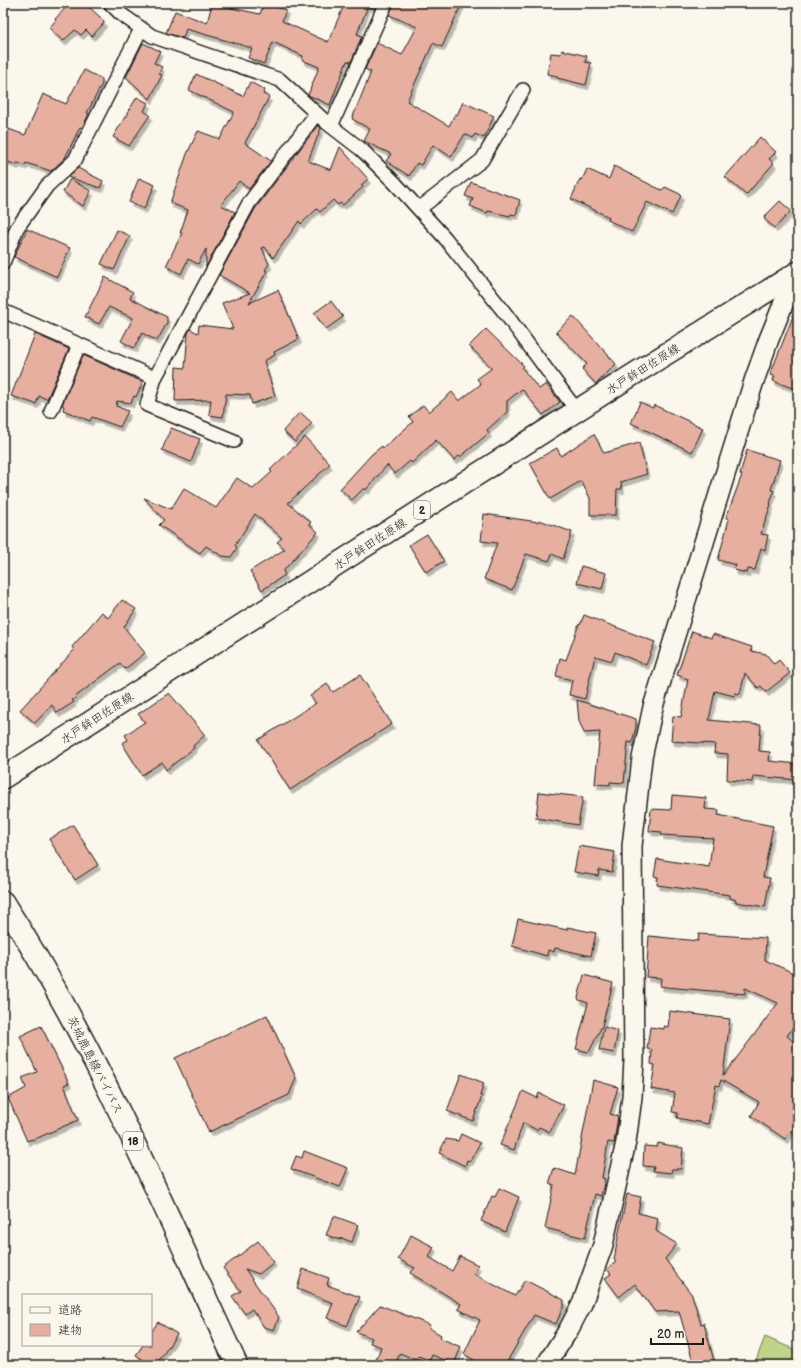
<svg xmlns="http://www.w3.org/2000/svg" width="801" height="1368" font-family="'Balsamiq Sans','Klee One',sans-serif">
<defs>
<filter id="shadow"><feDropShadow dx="2.5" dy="4.5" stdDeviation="0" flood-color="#0004"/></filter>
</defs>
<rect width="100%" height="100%" fill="#fbf7ec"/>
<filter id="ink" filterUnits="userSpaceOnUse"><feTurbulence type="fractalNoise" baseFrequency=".025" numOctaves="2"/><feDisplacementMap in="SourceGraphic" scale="8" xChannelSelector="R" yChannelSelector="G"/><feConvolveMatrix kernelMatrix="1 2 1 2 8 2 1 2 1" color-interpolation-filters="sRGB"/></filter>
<g filter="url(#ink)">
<path fill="#bfd389" stroke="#6e7852" d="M765 1337 798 1351V1365H754Z"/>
<g fill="#e7af9f" stroke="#1c1c1c" filter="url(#shadow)">
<path d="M70 3H85L103 20 104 23 92 36 86 30 81 35 75 30 63 41 49 28 56 20 55 19Z"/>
<path d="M264 3 286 10 282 21 328 42 345 3H377L375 9 368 6 357 34 362 36 351 62 347 61 330 105 308 95 319 67 302 60 303 56 273 42 264 64 248 58 252 48 186 29 183 38 166 33 175 11 207 23 212 4 260 14Z"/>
<path d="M394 3H462L442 47 433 43 407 101 449 126 455 114 457 115 463 102 494 116 484 138 475 134 473 138 465 134 451 157 433 145 421 165 417 163 409 176 386 161 391 154 364 141 370 129 352 119 371 72 365 69 377 43 402 55 417 27 389 15Z"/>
<path d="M143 43 160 51 154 63 162 67 159 74 162 75 150 99 126 77Z"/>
<path d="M562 50 587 56 585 62 591 63 586 85 557 78V76L547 74 551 53 561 54Z"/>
<path d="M84 70 102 79V84L87 113 89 114 82 128 80 127 65 158 51 171 26 163 25 165 17 163 16 165 3 160V127L25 135 43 94 66 104Z"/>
<path d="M196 74 243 96 250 82 265 90 263 94 269 97 245 143 271 161 249 189 239 181 221 205 235 212 206 267V249L198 264 188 259 181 274 166 266 182 233H180L188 210 170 203 187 154 198 131 220 139 234 112 189 90Z"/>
<path d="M137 97 148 103 144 111 150 115 129 146 113 137Z"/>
<path d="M318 125 321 128 308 161 331 170 340 147 368 179 361 185 363 187 343 205 340 203 338 205 333 200 320 212 317 209 301 224 299 221 273 258 265 247 262 248 269 264 265 270 267 271 249 303 278 290 299 339 274 352 275 355 264 361 275 396 252 404 250 395 226 394 223 417 209 415 211 400 175 401 176 367 185 368 188 333 190 329 198 333 199 325 233 329 222 303 250 293 219 275 255 209Z"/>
<path d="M760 137 776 152 769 159 774 163 746 195 725 177Z"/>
<path d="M614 166 653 186 662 190 665 187 680 194 681 196 672 214 647 202 632 232 608 220 609 217 571 199 580 179 582 180 587 169 609 179Z"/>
<path d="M78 168 103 181 100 188 68 177Z"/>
<path d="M139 178 155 185 144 209 129 202Z"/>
<path d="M70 179 91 191 83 206 63 192Z"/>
<path d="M471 182 520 200 516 215 511 214 510 216 488 211 487 213 470 206 473 199 465 196Z"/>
<path d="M780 201 791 211 775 228 765 220 764 217Z"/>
<path d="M27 229 70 248 57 277 14 257Z"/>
<path d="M117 230 130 236 114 270 101 264Z"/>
<path d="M105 277 133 292 130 298 167 317V323L157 341 142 333 134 348 121 341 133 318 109 307 99 324 85 317Z"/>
<path d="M331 301 343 317 326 329 314 313Z"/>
<path d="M797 306H798V390L773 381 775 376 770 375Z"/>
<path d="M573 316 616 364 596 384 582 369 587 364 556 332Z"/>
<path d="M486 329 524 366 522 368 539 389 546 384 560 402 543 415 522 389 507 401V412L487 430 489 433 460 457 459 456 454 460 436 440 412 463 410 461 395 474 387 465 366 490 364 488 352 500 340 489 372 454 382 446 383 448 413 422 409 417 423 405 429 412 452 392 459 401 481 384 477 379 492 368 469 346Z"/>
<path d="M35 334 69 349 47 399 39 396 36 404 11 396Z"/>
<path d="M83 355 143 382 136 397 134 396 131 403 117 401 116 406 128 411 120 427 92 417 90 421 63 410 64 406 62 405Z"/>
<path d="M640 402 653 408 654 405 703 428 692 452 631 423Z"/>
<path d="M300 412 312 423 295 442 283 431Z"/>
<path d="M171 428 200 439 191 462 162 450Z"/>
<path d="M594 434 604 453 639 443 647 474 621 482 622 489H617L616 515H590V498L581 481 550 499 530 463 557 448 561 456Z"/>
<path d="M305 437 330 464 288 503 311 522 309 524 318 532 283 571 285 575 262 590 250 571 285 549 277 542 282 538 255 514 235 545 237 548 231 557 222 556 206 546 200 553 159 525 164 520 144 498 171 509 184 488 216 508 237 478 253 489 272 472 270 470Z"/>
<path d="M747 450 780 460 771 490 774 491 770 503 771 504 761 534 768 535 765 550 761 548 755 570 748 569 747 573 734 570 736 565 718 560 729 519 726 518 742 475 740 474Z"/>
<path d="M484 514 538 522 539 520 572 532 563 559 552 554 549 561 526 554 512 590 484 579 497 543 481 541Z"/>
<path d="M427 534 444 561 426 572 409 545Z"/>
<path d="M581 566 606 573 602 589 577 583Z"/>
<path d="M122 600 136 609 124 627 145 653 125 669 120 663 75 697 76 698 72 700 74 702 57 713 52 705 35 723 20 710 74 650 72 647 102 612 108 618Z"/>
<path d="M584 615 655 642 646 665 615 652 612 661 595 656 585 699 569 695 572 680 556 676 560 658 566 660 579 624 580 625Z"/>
<path d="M692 631 711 638 713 634 752 647 751 651 766 654 774 664 779 660 790 673 766 692 761 686 758 688 745 673 740 694 735 693 734 696 715 691 709 720 761 725 759 751 770 752 769 761 798 764V780L753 776 752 782 727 780 728 754 714 753 715 744 671 741 673 716 681 717 688 679 677 675Z"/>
<path d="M360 675 392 724 290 790 258 740 316 703 310 696 327 684 333 692Z"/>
<path d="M169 693 205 735 193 746 194 748 166 770 162 762 142 775 122 743 128 740 125 735 145 722 138 714Z"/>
<path d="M577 700 636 719V727L632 743 628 742 624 783 610 782V785L595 784 600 732 584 733 579 721Z"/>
<path d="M539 792 583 797 578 825 536 818Z"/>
<path d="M672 795 706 798 705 809 719 810 718 815 773 826 763 877 770 878 765 907 736 902V900L730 898V895L657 885 658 877 654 876 657 859 709 867 713 838 661 835 662 832 649 831 651 809 671 810Z"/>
<path d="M73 825 98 865 75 880 49 839Z"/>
<path d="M579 846 615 852 612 872 599 870 598 876 574 872Z"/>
<path d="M518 919 567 930V927L596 933 591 956 555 948 554 952 548 950 547 956 512 946Z"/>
<path d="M699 934 766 938 765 960 798 975V1020L787 1036 798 1045V1124L785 1139 751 1116 759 1102 721 1080 719 1086 716 1085 708 1124 677 1118 678 1113 672 1112 675 1093 651 1089 655 1065 651 1064 652 1050 647 1049 650 1027 664 1029V1026L668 1027 670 1011 730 1019 723 1076 778 1003 745 988V994L666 987 660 986 661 978 646 977 649 936 698 941Z"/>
<path d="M584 975 613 983 602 1026 589 1052 576 1049 588 1003 579 1000 578 998Z"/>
<path d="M267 1015 296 1078 289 1095 209 1132 175 1058Z"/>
<path d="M41 1026 69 1083 64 1085 78 1120 33 1140 32 1139 27 1141 8 1098 26 1088 22 1078 37 1072 20 1036Z"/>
<path d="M604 1027 618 1031 614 1053 599 1050Z"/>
<path d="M461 1074 484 1083 480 1096H482L473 1121 447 1111Z"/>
<path d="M593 1080 618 1087 610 1114 618 1116 614 1143 608 1142 602 1178 605 1179 601 1196 595 1194 585 1238 545 1228 554 1185 549 1184 554 1168 575 1175Z"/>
<path d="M523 1091 537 1098 539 1093 564 1105 550 1132 539 1127 537 1130 523 1123 514 1150 500 1145Z"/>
<path d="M461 1134 480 1143 470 1161 467 1160 465 1166 439 1153 446 1139 458 1141Z"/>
<path d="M658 1143 683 1148 681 1169H672L671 1173 653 1171 654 1167 643 1166 644 1146 657 1147Z"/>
<path d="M304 1151 348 1168 340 1187 291 1169 296 1156 302 1158Z"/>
<path d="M499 1188 519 1197 505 1232 481 1221 492 1196 495 1197Z"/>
<path d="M627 1194 641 1197 638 1213 658 1218 656 1231 677 1244 665 1259 692 1295 701 1324 704 1323 715 1365H694L679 1311 655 1312 635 1284 619 1297 605 1278 611 1274 607 1269 616 1262 614 1260 619 1232Z"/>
<path d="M334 1216 358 1225 352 1242 341 1238 340 1240 326 1235Z"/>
<path d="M411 1235 434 1247 429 1257 452 1271 460 1256 478 1265 474 1274 515 1296 525 1280 564 1300V1305L556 1324 534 1315 505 1365H482L464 1354 480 1320 458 1309 461 1304 410 1273 415 1268 398 1259Z"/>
<path d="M258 1241 274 1262 259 1274 245 1269 279 1317 274 1330 264 1327 252 1309 245 1314 232 1296 241 1291 223 1268Z"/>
<path d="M303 1269 329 1278 327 1285 360 1297 347 1326 327 1318 333 1303 297 1289Z"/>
<path d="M380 1305 430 1325 429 1328 441 1335 440 1338 461 1347 454 1364 432 1355 430 1360 418 1356 416 1360 400 1353 395 1365H374L381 1347 370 1343 372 1338 356 1332Z"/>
<path d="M158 1322 177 1334 156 1365H151L136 1355 143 1345H151V1332Z"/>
</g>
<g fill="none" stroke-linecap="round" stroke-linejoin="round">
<defs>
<g id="street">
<path d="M110 3 121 14 152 36 280 80 327 123 362 150 395 183 445 238 505 313 577 411"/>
<path d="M331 126 386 3"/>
<path d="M419 209 482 160 523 90"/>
<path d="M3 263 17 228 47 186 75 160 141 29"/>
<path d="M3 311 155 378 249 203 316 114"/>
<path d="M155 378 147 405 234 441"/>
<path d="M51 411 79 345"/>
</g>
<path id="secondary" d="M546 1365 569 1329 582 1304 603 1245 626 1142 632 1097 634 1060 632 846 642 758 653 707 754 381 769 339 796 273"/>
<g id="primary">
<path d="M3 778 634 374 798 272"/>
<path d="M3 902C97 1047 164 1209 237 1365"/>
</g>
</defs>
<use href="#street" stroke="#1c1c1c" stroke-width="16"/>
<use href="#secondary" stroke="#1c1c1c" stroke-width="22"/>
<use href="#primary" stroke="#1c1c1c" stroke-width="24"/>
<use href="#street" stroke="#fbf7ec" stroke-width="13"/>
<use href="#secondary" stroke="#fbf7ec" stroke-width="19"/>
<use href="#primary" stroke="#fbf7ec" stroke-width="21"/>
</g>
</g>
<g text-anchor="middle" stroke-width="3" stroke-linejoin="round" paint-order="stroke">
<g fill="#fbf7ec" stroke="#5f5e5a" stroke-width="1">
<rect x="414" y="501" width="16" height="18" rx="3"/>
<rect x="123" y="1132" width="20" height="18" rx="3"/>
</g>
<g font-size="11" font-weight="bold" fill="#1c1c1c">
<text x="422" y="514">2</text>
<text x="133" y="1145">18</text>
</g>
<g font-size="12" fill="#1c1c1c" stroke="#fbf7ec">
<text transform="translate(643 369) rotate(-32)" y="4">水戸鉾田佐原線</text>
<text transform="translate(370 544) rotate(-33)" y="4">水戸鉾田佐原線</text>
<text transform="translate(97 718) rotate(-33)" y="4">水戸鉾田佐原線</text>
<text transform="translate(95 1065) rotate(63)" y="4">茨城鹿島線バイパス</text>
</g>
</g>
<rect width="801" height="1368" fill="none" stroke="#fbf7ec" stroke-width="16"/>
<rect x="8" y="8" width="785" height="1352" fill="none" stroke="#1c1c1c" stroke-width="1.5" filter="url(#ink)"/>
<rect x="22" y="1294" width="130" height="52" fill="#fbf7ec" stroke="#a29f99"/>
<rect x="30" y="1307" width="20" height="6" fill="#fbf7ec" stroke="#a29f99"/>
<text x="58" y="1314" font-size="12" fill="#1c1c1c">道路</text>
<rect x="30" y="1324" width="20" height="12" fill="#e7af9f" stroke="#a29f99"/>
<text x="58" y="1334" font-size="12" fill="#1c1c1c">建物</text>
<path d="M651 1338v6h52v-6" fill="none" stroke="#1c1c1c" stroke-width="2"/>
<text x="657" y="1338" font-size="12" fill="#1c1c1c" stroke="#fbf7ec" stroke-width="3" paint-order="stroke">20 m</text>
</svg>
